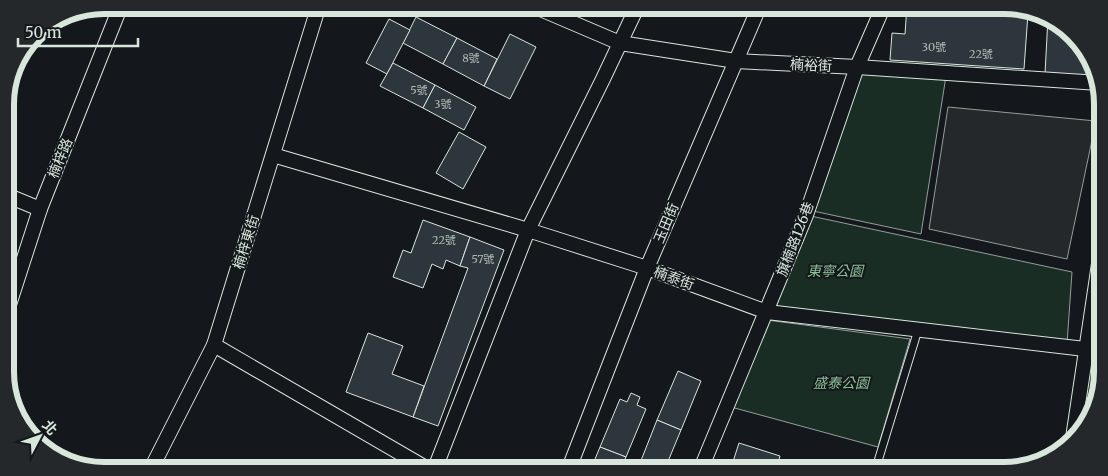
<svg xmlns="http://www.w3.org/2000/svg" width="1108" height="476" font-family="Merriweather,'Noto Sans TC',serif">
<rect width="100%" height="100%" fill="#14181c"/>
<g fill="#1a2d24" stroke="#939e99">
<path d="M860 72 946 76 921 234 813 211Z"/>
<path d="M806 215 1072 272 1067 344 767 312Z"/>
<path d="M767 320 910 339 878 447 731 407Z"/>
<path d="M1103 343V373L1096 410 1093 413Z"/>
</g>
<path fill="#24282b" stroke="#939e99" d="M948 107 1096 121 1067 259 929 229Z"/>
<g fill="#2c363c" stroke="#d8e6dc">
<path d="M907 5 1028 13 1024 69 890 60 892 33 905 34Z"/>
<path d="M416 17 457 38 443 64 403 43Z"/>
<path d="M1048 17 1082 43 1095 74V77L1045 74Z"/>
<path d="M389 19 410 30 387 74 366 63Z"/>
<path d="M510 34 536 47 510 99 484 86Z"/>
<path d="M457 38 497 59 484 86 443 64Z"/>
<path d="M393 63 435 85 423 108 380 86Z"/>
<path d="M435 85 476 107 464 130 423 108Z"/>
<path d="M459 132 486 147 463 189 436 173Z"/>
<path d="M423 220 470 237 460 266 446 260 443 269 432 264 423 288 393 277 403 250 411 253Z"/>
<path d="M470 237 504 250 438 426 413 417 468 268 460 266Z"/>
<path d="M368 333 403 346 392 374 424 386 413 417 346 392Z"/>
<path d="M678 371 701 381 681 430 657 420Z"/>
<path d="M631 393 640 397 637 405 646 409 626 457 600 447 620 399 627 402Z"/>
<path d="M657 420 681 430 664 471H659L640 463Z"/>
<path d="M739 443 780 456 776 471H730Z"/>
<path d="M600 447 626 457 620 471H590Z"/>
<path d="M640 463 659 471H636Z"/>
</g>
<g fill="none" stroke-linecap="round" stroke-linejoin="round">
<defs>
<g id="lane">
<path d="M292 471 293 469"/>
<path d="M875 471 918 330"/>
</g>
<g id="street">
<path d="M531 5 620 43 736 61 857 67 1099 83"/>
<path d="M273 155 528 230 647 268 767 312 1085 349"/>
<path d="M6 195 40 209"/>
<path d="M6 314 40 209 121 5"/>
<path d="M214 345 431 471"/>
<path d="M1073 438 1103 237"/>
<path d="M150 471 214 345 319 5"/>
<path d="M434 471 528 230 603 79 638 5"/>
<path d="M568 471 647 268 760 5"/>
<path d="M700 471 806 215 857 67 884 5"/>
</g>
</defs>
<use href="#lane" stroke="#d8e6dc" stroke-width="9"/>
<use href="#street" stroke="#d8e6dc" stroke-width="16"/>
<use href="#lane" stroke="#14181c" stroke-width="7"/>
<use href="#street" stroke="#14181c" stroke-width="14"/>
</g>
<g text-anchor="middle" stroke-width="4" stroke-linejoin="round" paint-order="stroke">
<g font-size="11" fill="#adbab4">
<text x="934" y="51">30號</text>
<text x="981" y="58">22號</text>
<text x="471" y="62">8號</text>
<text x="419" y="94">5號</text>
<text x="443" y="108">3號</text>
<text x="444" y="244">22號</text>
<text x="483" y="263">57號</text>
</g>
<g font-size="14" fill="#d8e6dc" stroke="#14181c">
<text transform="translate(811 65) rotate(3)" y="5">楠裕街</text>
<text transform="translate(60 158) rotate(-68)" y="5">楠梓路</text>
<text transform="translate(666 223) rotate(-67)" y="5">玉田街</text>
<text transform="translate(795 239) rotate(-69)" y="5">旗楠路126巷</text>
<text transform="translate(246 242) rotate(-73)" y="5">楠梓東街</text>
<text transform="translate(674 278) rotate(20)" y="5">楠泰街</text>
</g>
<g font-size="14" font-style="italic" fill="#8ac095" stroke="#14181c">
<text x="835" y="276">東寧公園</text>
<text x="841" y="388">盛泰公園</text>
</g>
</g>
<path d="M0 0H1108V476H0ZM104 14H1004A90 90 0 0 1 1094 104V372A90 90 0 0 1 1004 462H104A90 90 0 0 1 14 372V104A90 90 0 0 1 104 14Z" fill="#24282b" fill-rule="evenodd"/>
<path fill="none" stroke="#d8e6dc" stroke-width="6" d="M104 14H1004A90 90 0 0 1 1094 104V372A90 90 0 0 1 1004 462H104A90 90 0 0 1 14 372V104A90 90 0 0 1 104 14Z"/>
<g transform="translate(40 436) rotate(49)" stroke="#14181c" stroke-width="4" paint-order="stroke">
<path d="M0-4L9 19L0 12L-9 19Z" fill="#d8e6dc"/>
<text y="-8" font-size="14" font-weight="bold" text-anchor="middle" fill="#d8e6dc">北</text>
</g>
<path d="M18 38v8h120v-8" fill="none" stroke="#d8e6dc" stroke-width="2.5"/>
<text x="25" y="38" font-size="15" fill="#d8e6dc" stroke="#14181c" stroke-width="4" paint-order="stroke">50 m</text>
</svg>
